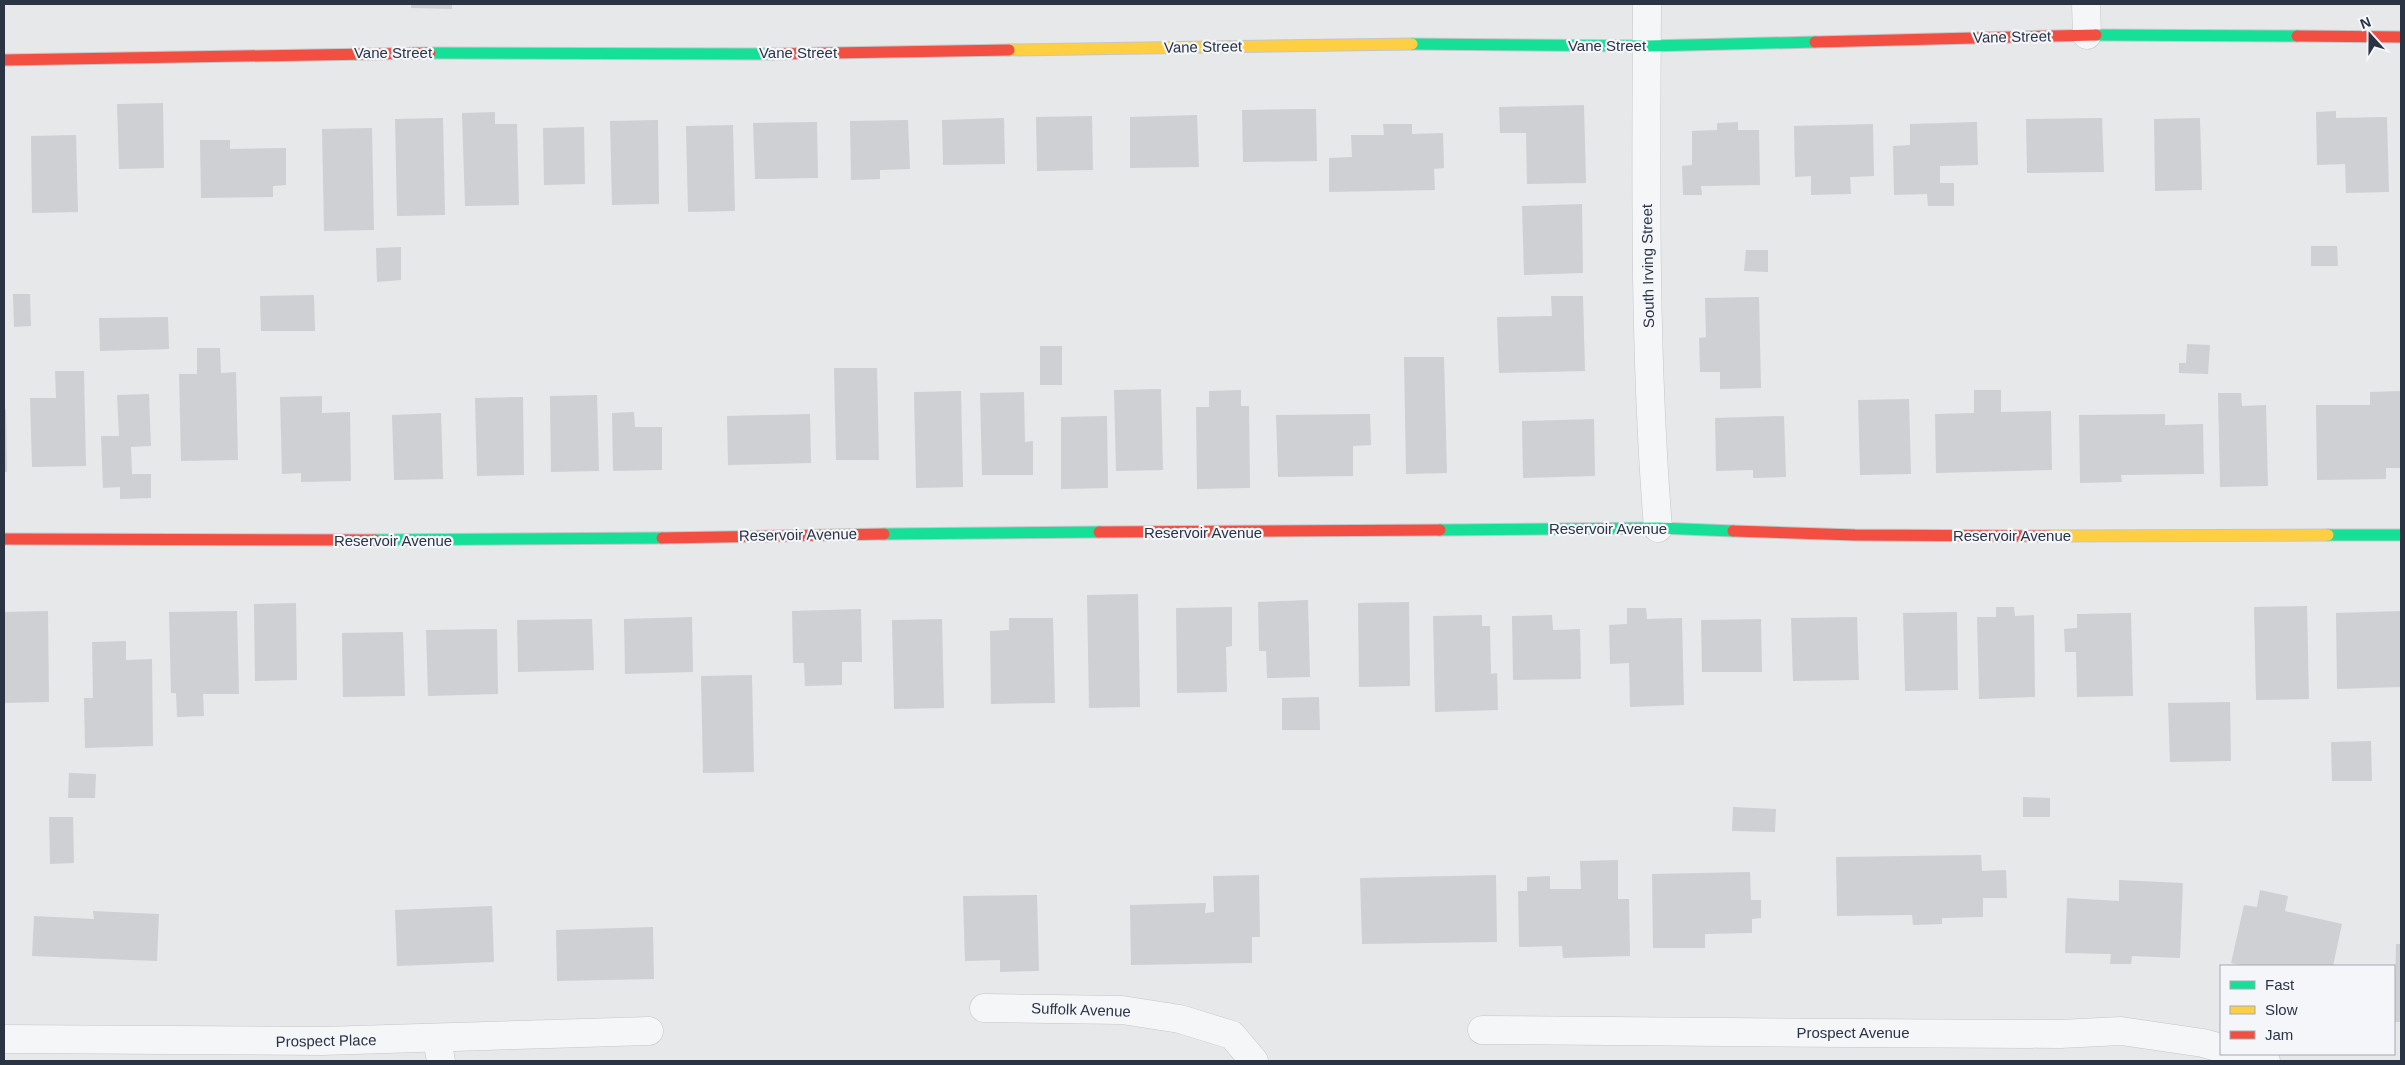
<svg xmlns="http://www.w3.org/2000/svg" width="2405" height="1065" font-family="Helvetica,sans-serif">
<rect width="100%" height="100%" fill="#e6e8ea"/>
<g fill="#ced0d3">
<path d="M411 4H452V9L411 8Z"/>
<path d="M163 103 164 168 119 169 117 104Z"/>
<path d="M1584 105 1586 183 1527 184 1526 133H1500L1499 107Z"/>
<path d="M1316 109 1317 161 1243 162 1242 110Z"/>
<path d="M2336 111V118L2387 117 2389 192 2346 193 2345 164 2317 165 2316 112Z"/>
<path d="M495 112V124H517L519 205 465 206 462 113Z"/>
<path d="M1197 115 1199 167 1130 168V117Z"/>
<path d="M1092 116 1093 170 1037 171 1036 117Z"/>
<path d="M443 118 445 215 397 216 395 119Z"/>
<path d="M1004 118 1005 164 943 165 942 120Z"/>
<path d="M2102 118 2104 172 2027 173 2026 119Z"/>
<path d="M2200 118 2202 190 2155 191 2154 119Z"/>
<path d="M658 120 659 204 612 205 610 121Z"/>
<path d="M908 120 910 169 880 170V179L851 180 850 121Z"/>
<path d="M817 122 818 178 755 179 753 123Z"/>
<path d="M1738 122V130H1759L1760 185 1701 186 1702 195H1683L1682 166 1692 165V131L1717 130V123Z"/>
<path d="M1977 122 1978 165 1940 166V183H1954V206H1928L1927 194 1894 195 1893 146 1910 145V124Z"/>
<path d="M1383 124H1412V134L1443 133 1444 168 1434 169 1435 190 1329 192V158L1352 157 1351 135H1384Z"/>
<path d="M1873 124 1874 176 1850 177 1851 194 1811 195V176L1795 177 1794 126Z"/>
<path d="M733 125 735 211 688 212 686 126Z"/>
<path d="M584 127 585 184 544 185 543 128Z"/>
<path d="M372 128 374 230 324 231 322 129Z"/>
<path d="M76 135 78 212 32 213 31 136Z"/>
<path d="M200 140H230V149L286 148V185L273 186V197L201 198Z"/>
<path d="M1582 204 1583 273 1524 275 1522 206Z"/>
<path d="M2311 246H2337L2338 266H2311Z"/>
<path d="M401 247V280L377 282 376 248Z"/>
<path d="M1746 250H1768V272L1744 271Z"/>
<path d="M13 294H30L31 326 14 327Z"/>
<path d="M314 295 315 331H261L260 296Z"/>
<path d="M1551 296H1583L1585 371 1499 373 1497 317 1552 316Z"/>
<path d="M1759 297 1761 388 1720 389V372H1700L1699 338 1706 337 1705 298Z"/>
<path d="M168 317 169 349 100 351 99 318Z"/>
<path d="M2187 344 2210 345 2208 374 2179 373V363H2186Z"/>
<rect x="1040" y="346" width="22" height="39"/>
<path d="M197 348H220L221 373 236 372 238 460 181 461 179 374H197Z"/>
<path d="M1404 357H1444L1447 473 1406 474Z"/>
<path d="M834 368H877L879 460H836Z"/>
<path d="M55 371H84L86 466 32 467 30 398H56Z"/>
<path d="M1161 389 1163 470 1116 471 1114 390Z"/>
<path d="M1241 390V406H1249L1250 488 1197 489 1196 407H1209V391Z"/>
<path d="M1974 390H2001V412L2051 411 2052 470 1936 473 1935 414 1974 413Z"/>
<path d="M961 391 963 487 916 488 914 392Z"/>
<path d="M2401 391V468H2386V479L2317 480 2316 405H2370V392Z"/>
<path d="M1024 392 1025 442 1033 441V475H982L980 393Z"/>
<path d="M2218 393H2241L2242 406 2266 405 2268 486 2220 487Z"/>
<path d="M149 394 151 446 131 447 132 474H151V498L120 499V487L103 488 101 436H119L117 395Z"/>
<path d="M597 395 599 471 551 472 550 396Z"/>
<path d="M322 396V413L350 412 351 481 301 482V473L282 474 280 397Z"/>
<path d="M523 397 524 475 477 476 475 398Z"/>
<path d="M1909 399 1911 474 1860 475 1858 400Z"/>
<path d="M4 409H6L7 472H4Z"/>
<path d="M634 412 635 427H662V470L613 471 612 413Z"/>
<path d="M441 413 443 479 394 480 392 415Z"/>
<path d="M810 414 811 463 728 465 727 416Z"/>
<path d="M1370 414 1371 445 1353 446V476L1278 477 1276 415Z"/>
<path d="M2165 414V425L2203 424 2204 474 2121 475 2122 482 2080 483 2079 415Z"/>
<path d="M1107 416 1108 488 1061 489V417Z"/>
<path d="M1784 416 1786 477 1753 478V470L1716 471 1715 418Z"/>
<path d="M1594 419 1595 476 1523 478 1522 421Z"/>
<path d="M1138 594 1140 707 1089 708 1087 595Z"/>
<path d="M1308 600 1310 677 1267 678 1266 651H1259L1258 602Z"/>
<path d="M1409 602 1410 686 1359 687 1358 603Z"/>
<path d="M296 603 297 680 255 681 254 604Z"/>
<path d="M2307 606 2309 699 2256 700 2254 607Z"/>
<path d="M1232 607V646L1226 647 1227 692 1177 693 1176 608Z"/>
<path d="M1996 607H2014L2015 616 2034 615 2035 697 1979 699 1977 617H1996Z"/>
<path d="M1627 608H1646L1647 619 1682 618 1684 705 1630 707 1629 663 1610 664 1609 625 1627 624Z"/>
<path d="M861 609 862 662H842V685L805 686 804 663H793L792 611Z"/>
<path d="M48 611 49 702 4 703V612Z"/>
<path d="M237 611 239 694H203L204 716 177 717 176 693H171L169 612Z"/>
<path d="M2401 611V687L2337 689 2336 613Z"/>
<path d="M1957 612 1958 690 1905 691 1903 613Z"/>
<path d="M2131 613 2133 696 2077 697 2076 652H2065L2064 629 2077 628V614Z"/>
<path d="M1482 615V626H1490L1491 674 1497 673 1498 710 1435 712 1433 616Z"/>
<path d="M1552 615 1553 630 1580 629 1581 679 1513 680 1512 616Z"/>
<path d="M692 617 693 672 625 674 624 619Z"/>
<path d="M1857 617 1859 680 1793 681 1791 618Z"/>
<path d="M1009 618H1053L1055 703 991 704 990 631 1009 630Z"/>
<path d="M592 619 594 670 518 672 517 620Z"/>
<path d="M942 619 944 708 894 709 892 620Z"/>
<path d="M1761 619 1762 672H1702L1701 620Z"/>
<path d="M497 629 498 694 428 696 426 630Z"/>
<path d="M403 632 405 696 343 697 342 633Z"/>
<path d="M126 641V660L152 659 153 746 85 748 84 698H93L92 642Z"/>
<path d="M752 675 754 772 703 773 701 676Z"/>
<path d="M1319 697 1320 730H1282V698Z"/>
<path d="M2230 702 2231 761 2170 762 2168 703Z"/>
<path d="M2371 741 2372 781H2332L2331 742Z"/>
<path d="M69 773 96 774 95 798H68Z"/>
<path d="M2023 797 2050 798V817H2023Z"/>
<path d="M1733 807 1776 809 1775 832 1732 831Z"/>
<path d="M49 817H73L74 863 50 864Z"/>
<path d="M1981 855 1982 871 2006 870 2007 898H1983V917L1942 918V924L1913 925 1912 915 1837 916 1836 857Z"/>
<path d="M1618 860V899H1629L1630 956 1563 958 1562 946 1519 947 1518 891H1527V877L1550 876V889H1581L1580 861Z"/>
<path d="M1750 872 1751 900H1761V918L1752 919V933L1705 934V948H1653L1652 874Z"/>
<path d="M1259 875 1260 937H1252V963L1131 965 1130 905 1206 903 1205 913 1214 912 1213 876Z"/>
<path d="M1496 875 1497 942 1362 944 1360 878Z"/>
<path d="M2119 880 2183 883 2180 958 2132 956 2131 964H2110L2111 954 2065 953 2067 898 2119 901Z"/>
<path d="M2260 890 2288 896 2285 911 2342 924 2333 966H2246L2231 963 2244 905 2257 907Z"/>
<path d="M1037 895 1039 971 1000 972V960L965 961 963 896Z"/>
<path d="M492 906 494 962 397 966 395 910Z"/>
<path d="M93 911 159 914 157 961 32 956 34 916 94 919Z"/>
<path d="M653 927 654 979 557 981 556 930Z"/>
<path d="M2396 944H2401V1022H2394Z"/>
</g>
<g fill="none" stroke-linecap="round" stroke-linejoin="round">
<defs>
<g id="street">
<path d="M1647 4C1646 178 1644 354 1658 528"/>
<path d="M2086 4 2087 35"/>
<path d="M984 1008 1122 1010 1180 1019 1232 1035 1254 1061"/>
<path d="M1482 1030 1847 1033 2060 1034 2121 1031 2203 1043 2221 1048"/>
<path d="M4 1039 322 1041 649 1031"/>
<path d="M437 1039 441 1061"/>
<path d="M2240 1054 2266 1061"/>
</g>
<g id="fast">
<path d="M2096 35 2297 36"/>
<path d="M1412 44 1647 46 1815 42"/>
<path d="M430 53 772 54"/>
<path d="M1440 530 1658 528 1733 531"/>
<path d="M884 534 1099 532"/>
<path d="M2328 535H2401"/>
<path d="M375 540 662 538"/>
</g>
<g id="slow">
<path d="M1009 50 1412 44"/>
<path d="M2049 536 2328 535"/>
</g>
<g id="jam">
<path d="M2297 36 2401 37"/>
<path d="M1815 42 2096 35"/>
<path d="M772 54 1009 50"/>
<path d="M4 60 430 53"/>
<path d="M1733 531 1855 535 2049 536"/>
<path d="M1099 532 1440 530"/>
<path d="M662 538 884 534"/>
<path d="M4 539 375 540"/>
</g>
</defs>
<use href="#street" stroke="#c4c6c8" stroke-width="29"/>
<use href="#fast" stroke="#c4c6c8" stroke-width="13"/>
<use href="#slow" stroke="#c4c6c8" stroke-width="13"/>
<use href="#jam" stroke="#c4c6c8" stroke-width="13"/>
<use href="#street" stroke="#f5f6f7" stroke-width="28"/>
<use href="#fast" stroke="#16e098" stroke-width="11"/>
<use href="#slow" stroke="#ffcf43" stroke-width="11"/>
<use href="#jam" stroke="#f24e42" stroke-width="11"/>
</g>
<g text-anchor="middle" stroke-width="4.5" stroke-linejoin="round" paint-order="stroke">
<g font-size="15" fill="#2b3445" stroke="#f4f6f9">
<text transform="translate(2012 37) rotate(-1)" y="5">Vane Street</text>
<text x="1607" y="51">Vane Street</text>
<text transform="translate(1203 47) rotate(-1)" y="5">Vane Street</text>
<text x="393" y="58">Vane Street</text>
<text x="798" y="58">Vane Street</text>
<text transform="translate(1648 266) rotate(-91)" y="5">South Irving Street</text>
<text x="1608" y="534">Reservoir Avenue</text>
<text x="1203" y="538">Reservoir Avenue</text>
<text transform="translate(798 535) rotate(-1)" y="5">Reservoir Avenue</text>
<text x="2012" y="541">Reservoir Avenue</text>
<text x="393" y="546">Reservoir Avenue</text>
<text transform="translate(1081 1010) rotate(2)" y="5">Suffolk Avenue</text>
<text x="1853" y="1038">Prospect Avenue</text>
<text transform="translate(326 1041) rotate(-1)" y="5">Prospect Place</text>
</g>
</g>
<rect width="2405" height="1065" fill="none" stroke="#2b3445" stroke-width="10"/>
<rect x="2220" y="965" width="175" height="90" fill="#f4f6f9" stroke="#a4a8b1"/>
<rect x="2230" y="981" width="25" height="8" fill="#16e098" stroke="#a4a8b1"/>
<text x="2265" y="990" font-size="15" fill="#2b3445">Fast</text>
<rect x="2230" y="1006" width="25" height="8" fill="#ffcf43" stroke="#a4a8b1"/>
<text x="2265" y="1015" font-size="15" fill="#2b3445">Slow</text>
<rect x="2230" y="1031" width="25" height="8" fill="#f24e42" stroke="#a4a8b1"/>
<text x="2265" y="1040" font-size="15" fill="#2b3445">Jam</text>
<g transform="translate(2370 35) rotate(339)" stroke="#f4f6f9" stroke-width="4" paint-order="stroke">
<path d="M0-4L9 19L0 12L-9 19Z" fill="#2b3445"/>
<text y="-8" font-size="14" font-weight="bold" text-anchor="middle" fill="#2b3445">N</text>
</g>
</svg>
